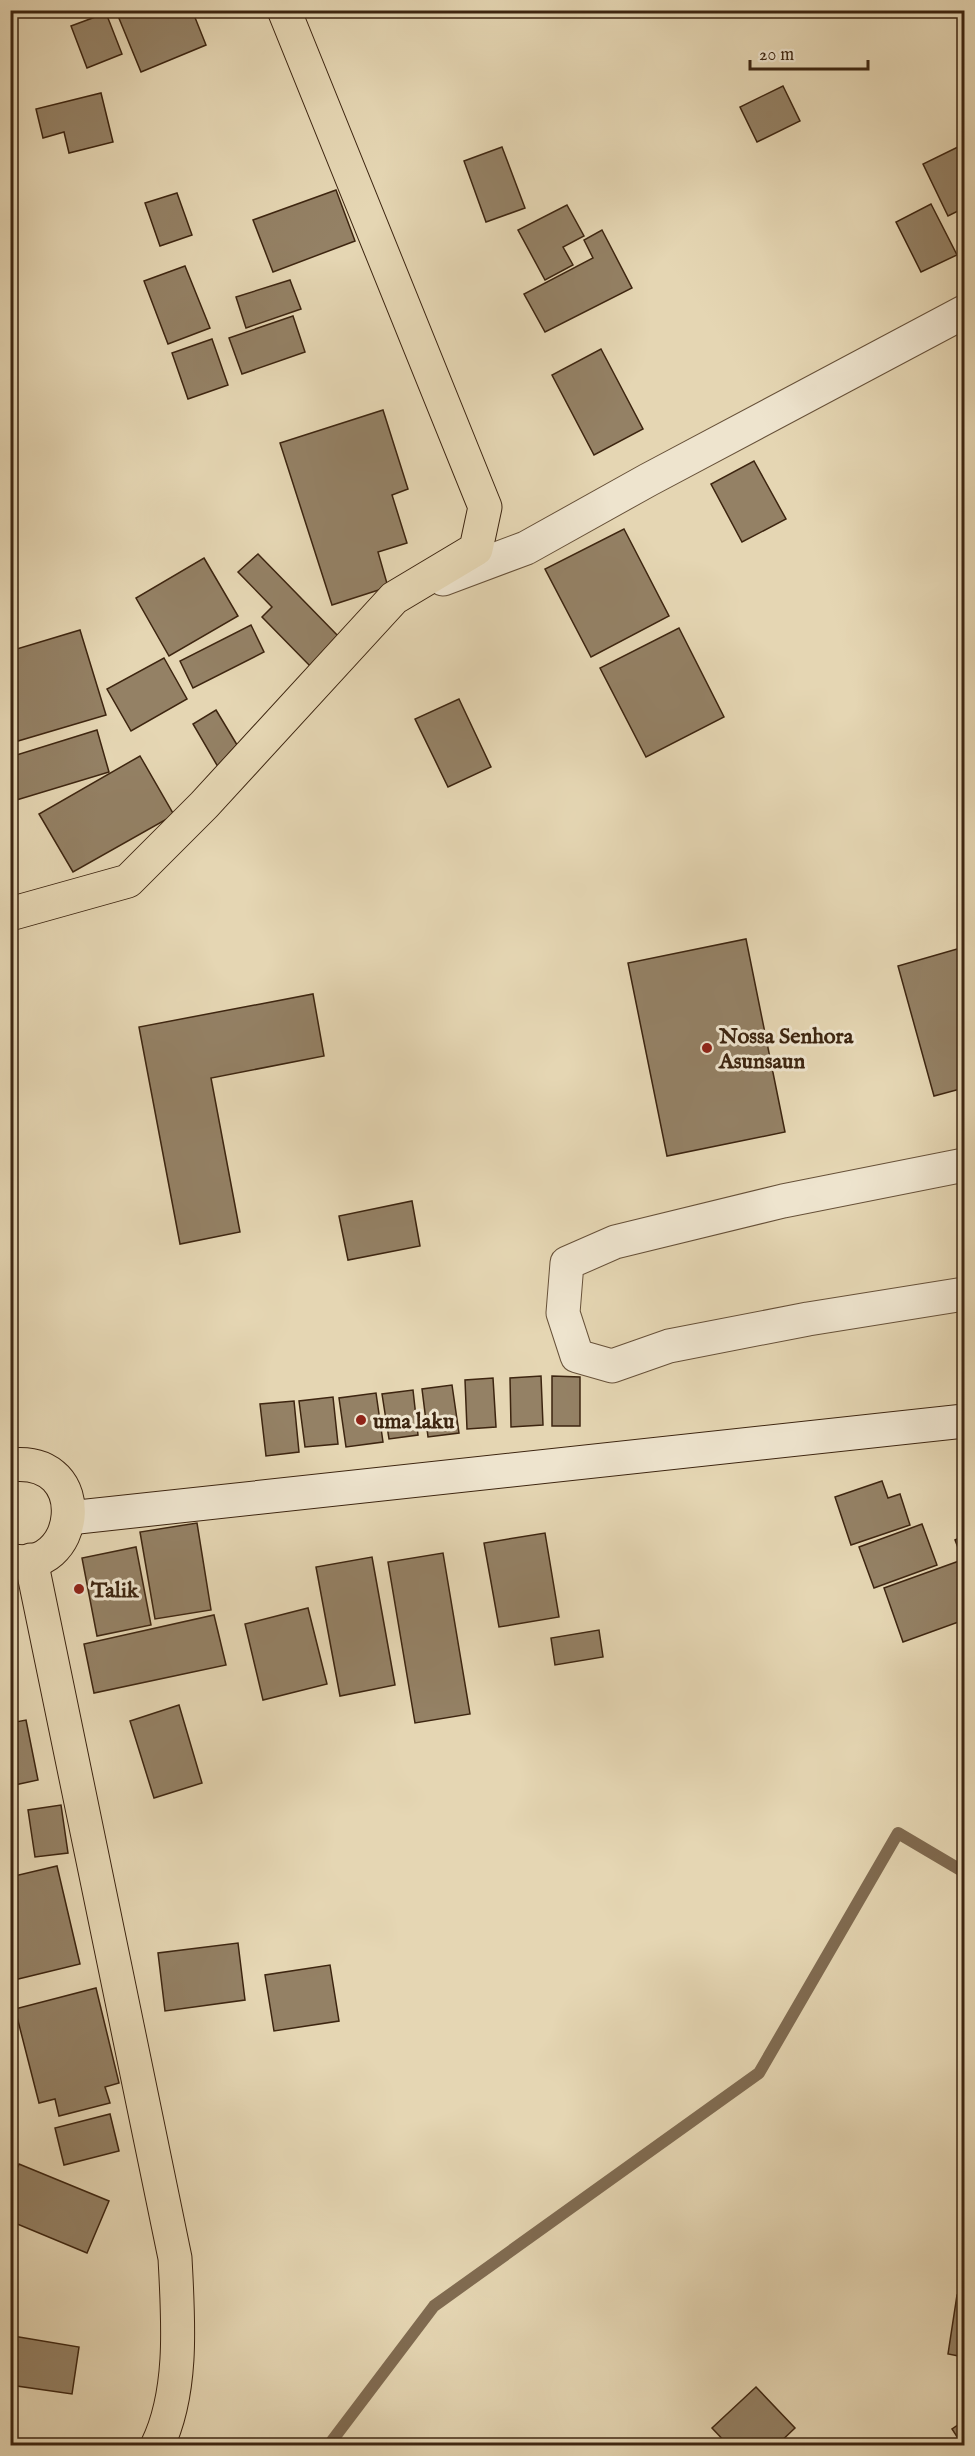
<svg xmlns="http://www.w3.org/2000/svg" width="975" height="2456" font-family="'IM FELL English',serif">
<rect width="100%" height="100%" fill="#e5d6b3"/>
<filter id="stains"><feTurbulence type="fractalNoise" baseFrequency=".00333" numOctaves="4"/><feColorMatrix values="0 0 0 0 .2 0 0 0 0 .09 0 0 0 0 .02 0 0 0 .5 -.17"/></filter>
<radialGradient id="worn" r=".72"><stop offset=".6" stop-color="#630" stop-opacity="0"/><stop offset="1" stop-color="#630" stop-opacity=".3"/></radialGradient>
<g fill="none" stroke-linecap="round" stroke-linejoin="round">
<path stroke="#806b51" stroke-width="12" d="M328 2446 434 2306 759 2073 898 1833 964 1872"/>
</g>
<g fill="#948165" stroke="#3d2510" stroke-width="1.5">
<path d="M192 10 206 45 141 72 116 11Z"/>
<path d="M106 13 122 54 87 68 71 26Z"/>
<path d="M783 86 800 121 757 142 740 107Z"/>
<path d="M101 93 113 142 69 153 64 132 43 138 36 109Z"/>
<path d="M964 144V208L948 216 923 164Z"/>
<path d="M502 147 525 208 486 222 464 161Z"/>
<path d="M336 190 355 241 273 272 253 220Z"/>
<path d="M177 193 192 235 160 246 145 203Z"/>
<path d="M931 204 957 255 921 272 896 222Z"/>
<path d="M567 205 584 236 563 247 573 265 545 280 518 230Z"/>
<path d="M602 230 632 288 545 332 524 294 593 258 584 240Z"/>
<path d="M185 266 210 328 168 344 144 281Z"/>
<path d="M290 280 301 309 246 328 236 297Z"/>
<path d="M293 316 305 352 242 374 229 338Z"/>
<path d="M212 339 228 385 188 399 172 353Z"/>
<path d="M601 349 643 429 594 455 552 375Z"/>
<path d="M383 410 408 489 392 495 407 543 378 552 388 587 332 605 280 443Z"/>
<path d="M754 461 786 519 742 542 711 484Z"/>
<path d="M624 529 669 616 591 657 545 569Z"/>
<path d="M258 554 340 638 311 667 262 617 272 607 238 572Z"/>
<path d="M204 558 238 616 169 656 136 598Z"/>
<path d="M251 625 264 652 193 688 180 661Z"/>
<path d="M679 628 724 717 646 757 600 668Z"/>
<path d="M80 630 106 715 18 741 10 717V651Z"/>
<path d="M164 658 187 699 131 731 107 689Z"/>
<path d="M459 699 491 767 448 787 415 719Z"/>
<path d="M216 710 245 758 221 772 193 724Z"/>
<path d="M97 730 109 772 10 802V757Z"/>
<path d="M140 756 174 815 73 872 39 814Z"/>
<path d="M746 939 785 1132 667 1156 628 963Z"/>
<path d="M964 947V1088L934 1096 898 966Z"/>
<path d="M313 994 324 1056 211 1078 240 1232 180 1244 139 1027Z"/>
<path d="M412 1201 420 1246 348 1260 339 1216Z"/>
<path d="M541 1376 543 1425 511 1427 510 1378Z"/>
<path d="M552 1376 580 1377V1426H552Z"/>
<path d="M493 1378 496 1427 467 1429 465 1380Z"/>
<path d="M452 1385 459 1433 428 1437 422 1389Z"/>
<path d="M413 1390 418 1435 389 1439 382 1394Z"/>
<path d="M376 1393 383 1442 346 1447 339 1398Z"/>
<path d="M333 1397 338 1444 305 1447 299 1401Z"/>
<path d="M294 1401 299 1452 266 1456 260 1404Z"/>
<path d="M882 1481 888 1498 900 1494 910 1525 851 1545 835 1497Z"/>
<path d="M197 1523 211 1610 155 1619 140 1532Z"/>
<path d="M922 1524 937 1565 874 1588 859 1547Z"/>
<path d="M545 1533 559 1617 499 1627 484 1543Z"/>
<path d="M964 1536V1563L955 1540Z"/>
<path d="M136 1547 151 1625 97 1636 82 1558Z"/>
<path d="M443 1553 470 1714 415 1723 388 1562Z"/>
<path d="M372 1557 395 1685 340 1696 316 1567Z"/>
<path d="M959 1561 964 1575V1620L903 1642 884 1588Z"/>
<path d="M308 1608 327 1684 263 1700 245 1624Z"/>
<path d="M214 1615 226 1665 94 1693 84 1644Z"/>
<path d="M599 1630 603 1657 555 1665 551 1638Z"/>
<path d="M179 1705 202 1783 154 1798 130 1721Z"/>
<path d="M26 1720 38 1780 10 1786V1723Z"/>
<path d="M61 1805 68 1853 35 1857 28 1810Z"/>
<path d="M57 1866 80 1964 10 1981V1877Z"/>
<path d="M238 1943 245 2000 165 2011 158 1953Z"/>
<path d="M330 1965 339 2021 274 2031 265 1975Z"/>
<path d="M96 1988 119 2083 105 2087 110 2103 59 2116 55 2099 39 2103 15 2009Z"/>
<path d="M110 2114 119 2151 64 2165 55 2128Z"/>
<path d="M19 2164 109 2201 87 2253 10 2221V2185Z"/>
<path d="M957 2295 964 2296V2357L948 2354Z"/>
<path d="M13 2336 79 2347 72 2394 10 2385V2354Z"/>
<path d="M756 2387 795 2428 776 2446H729L712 2428Z"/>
<path d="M964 2421V2446H963L952 2429Z"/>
</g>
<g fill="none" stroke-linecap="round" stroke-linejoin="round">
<defs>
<g id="street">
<path d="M443 579 526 548 648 480 964 312"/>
<path d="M964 1165 783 1201 615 1242 567 1263 563 1313 577 1356 612 1366 669 1346 808 1319 964 1294"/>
</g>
<path id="secondary" d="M69 1518 964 1421"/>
<g id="primary">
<path d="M10 914 128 881 204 805 394 598 476 549 485 507 284 10"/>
<path d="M10 1465C96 1455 79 1578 10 1560"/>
<path d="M31 1560 175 2258C178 2317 184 2391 157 2446"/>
</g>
</defs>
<use href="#street" stroke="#675139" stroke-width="35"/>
<use href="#secondary" stroke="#3d2510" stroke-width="35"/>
<use href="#primary" stroke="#3d2510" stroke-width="35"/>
<use href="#street" stroke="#eee4ce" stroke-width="33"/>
<use href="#secondary" stroke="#eee4ce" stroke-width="33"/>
<use href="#primary" stroke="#e5d6b3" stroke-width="33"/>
</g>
<g fill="#8f2418" stroke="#eee4ce" stroke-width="2">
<circle cx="707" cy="1048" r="6"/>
<circle cx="361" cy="1420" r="6"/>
<circle cx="79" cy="1589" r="6"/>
</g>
<g text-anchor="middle" stroke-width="6" stroke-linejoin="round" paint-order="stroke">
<g font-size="22" font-weight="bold" fill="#3d2510" stroke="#eee4ce" text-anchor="start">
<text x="719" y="1043">Nossa Senhora<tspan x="719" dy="25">Asunsaun</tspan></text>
<text x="373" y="1428">uma laku</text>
<text x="91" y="1597">Talik</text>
</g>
</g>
<rect width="975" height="2456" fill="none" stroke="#e5d6b3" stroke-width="36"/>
<rect x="12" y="12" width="951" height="2432" fill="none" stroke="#3d2510" stroke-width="3"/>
<rect x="18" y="18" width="939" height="2420" fill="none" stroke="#3d2510" stroke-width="1.5"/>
<path d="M750 60v9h118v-9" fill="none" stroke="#3d2510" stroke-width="3"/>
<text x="759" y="60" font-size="18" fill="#3d2510" stroke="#eee4ce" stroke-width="4.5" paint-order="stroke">20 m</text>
<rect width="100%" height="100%" filter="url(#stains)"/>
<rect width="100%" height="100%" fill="url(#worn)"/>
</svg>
